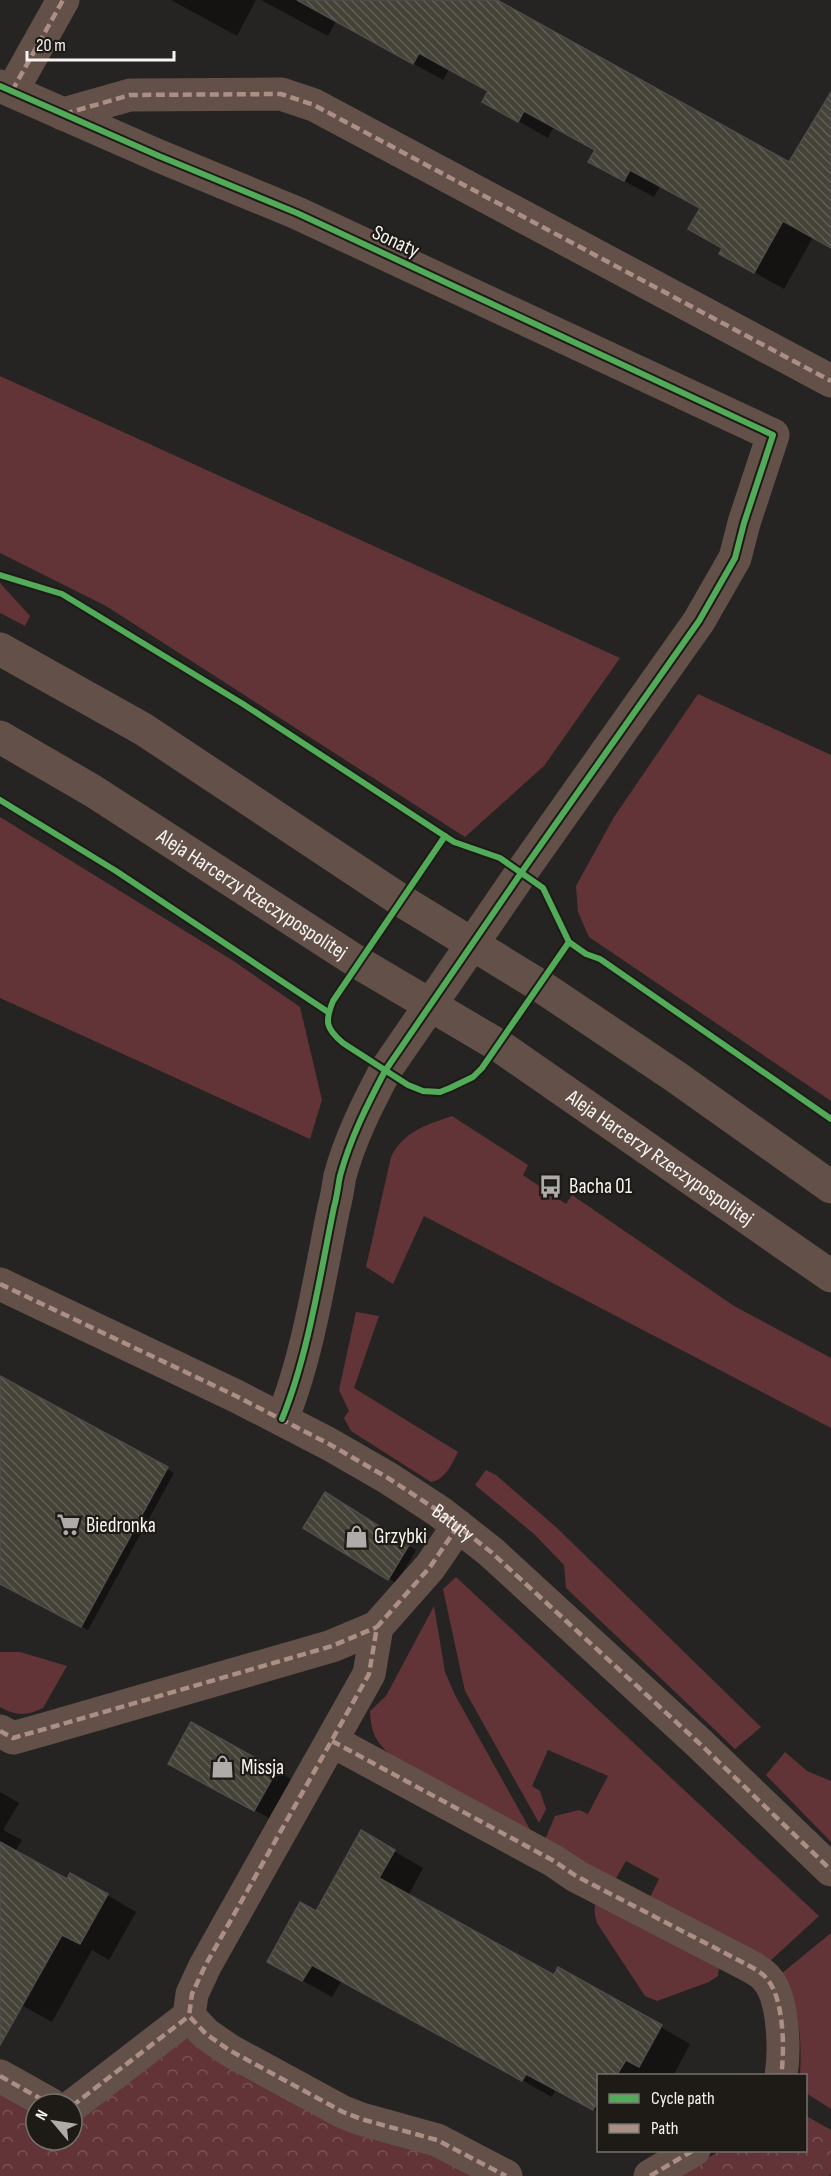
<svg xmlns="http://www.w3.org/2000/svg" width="831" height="2176" font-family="'Sofia Sans Condensed',sans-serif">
<defs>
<pattern id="park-crowns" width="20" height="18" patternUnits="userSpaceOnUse" patternTransform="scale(1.5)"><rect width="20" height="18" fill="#623438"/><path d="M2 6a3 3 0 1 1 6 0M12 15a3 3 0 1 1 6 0" fill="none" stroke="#795255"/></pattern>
<pattern id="building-back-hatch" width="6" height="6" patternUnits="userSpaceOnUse" patternTransform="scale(1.5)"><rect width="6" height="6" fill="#454238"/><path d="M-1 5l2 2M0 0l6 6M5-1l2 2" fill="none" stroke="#615e55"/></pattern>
</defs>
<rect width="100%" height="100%" fill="#262422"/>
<g fill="#623438">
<path d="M0 376 620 658 544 766 465 837 106 606 0 553Z"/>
<path d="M0 583 30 616 25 626 0 613Z"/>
<path d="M698 694 831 755V1101L589 937 578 912 576 886 614 817Z"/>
<path d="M0 817 232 960 300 1007 322 1100 310 1139 0 998Z"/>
<path d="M452 1116 528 1165 523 1175 566 1204 572 1195 734 1306 831 1358V1428L424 1216 393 1284 366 1267 391 1157C404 1131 426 1125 452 1116Z"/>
<path d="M356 1312 379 1316 354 1388 458 1452C451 1465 446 1479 431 1482L351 1431 344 1418 349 1411 339 1390Z"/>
<path d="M486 1470 496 1475 557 1528 761 1727 735 1749 566 1588 564 1565 534 1534 475 1485Z"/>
<path d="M456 1577 819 1916 769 1962 649 1899 659 1879 626 1861 615 1880 544 1842 555 1816 579 1810 588 1814 608 1776 548 1750 532 1786 540 1791 546 1809 539 1823 465 1691 443 1589Z"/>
<path d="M434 1606 445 1672 455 1695 532 1833 393 1757C376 1742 371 1734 370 1711L386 1696Z"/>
<path d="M0 1652H20L67 1666 43 1708C27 1716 16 1716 0 1707Z"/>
<path d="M785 1752 807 1771 831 1781V1842L766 1775Z"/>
<path d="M598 1899 719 1967 718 1976 709 1982 657 2001 645 1996 597 1923C594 1913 593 1907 598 1899Z"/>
<path d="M831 1933V2109L806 2093V2076L800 2075C802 2039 800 2007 781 1974Z"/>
</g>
<g fill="url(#park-crowns)">
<path d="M186 2017 487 2176H0V2084L36 2104V2140H72V2120Z"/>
<path d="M806 2116 831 2130V2173L829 2176H675L720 2151 806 2150Z"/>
</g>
<g fill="#0007">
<path d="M171 0H256L237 36Z"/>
<path d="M261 0H493L790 164 831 118V247L813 237 784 289 750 270 724 248 701 208 660 186 654 197 619 178 596 150 554 126 548 138 513 118 490 91 449 69 443 80 336 21 328 36Z"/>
<path d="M0 1377 174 1473 88 1630 0 1582Z"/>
<path d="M325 1494 416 1550 396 1583 305 1527Z"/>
<path d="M192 1724 291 1779 269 1818 170 1763Z"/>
<path d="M0 1792 19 1803 3 1830 22 1840 15 1852 68 1881 107 1895 136 1912 109 1960 92 1950 52 2022 0 1993Z"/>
<path d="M361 1832 423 1868 408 1896 554 1977 559 1969 690 2044 673 2076H598V2112L556 2089 552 2097 342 1980 332 1997 298 1978 317 1913Z"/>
</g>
<g fill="url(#building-back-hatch)" stroke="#4e4d4b" stroke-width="1.5">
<path d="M297 0H497L789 162 831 92V248L783 221 754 273 719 254 722 248 688 229 700 208 630 170 624 181 588 162 595 150 524 111 518 122 482 102 488 91 419 53 413 64Z"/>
<path d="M0 1376 168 1467 81 1627 0 1584Z"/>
<path d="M325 1492 409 1545 388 1580 303 1528Z"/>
<path d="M191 1722 277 1770 254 1811 168 1764Z"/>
<path d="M361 1830 395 1850 379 1878 554 1975 558 1967 662 2025 639 2067 626 2060 616 2076H598V2101L593 2110 526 2074 522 2081 312 1965 302 1981 267 1962 300 1902 316 1911Z"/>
<path d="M0 1842 67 1879 70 1873 108 1894 80 1944 62 1935 0 2045Z"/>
</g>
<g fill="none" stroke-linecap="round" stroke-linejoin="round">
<g stroke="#625049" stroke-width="33">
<path d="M0 86 159 156 297 213 773 435 744 523 735 558 699 621 521 873 385 1071C367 1105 350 1139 340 1176 338 1186 337 1197 334 1207 320 1275 308 1356 282 1419"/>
<path d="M12 91 63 0"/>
<path d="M63 114 130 95 281 94 314 105 831 381"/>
<path d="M0 649 143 729 402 901 539 985 676 1077 831 1187"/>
<path id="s1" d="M0 737 93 791 359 963 498 1045 831 1276"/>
<path id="s2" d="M0 1284 236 1396 329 1444 388 1478 440 1512 491 1552 699 1743 831 1870"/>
<path d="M458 1526 430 1567 377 1627 369 1674 205 1966 192 1994 189 2016 206 2034 229 2050 343 2112 361 2119 437 2140 506 2176"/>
<path d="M0 1731 13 1738 52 1727 332 1646 377 1627"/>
<path d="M332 1741 554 1861 576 1876 744 1963C751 1967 762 1972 767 1979 784 1998 785 2051 781 2076"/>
<path d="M0 2076 50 2104"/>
<path d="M72 2106 189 2016"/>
<path d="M650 2176 694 2150"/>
</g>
<g stroke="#ac8f84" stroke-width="4.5" stroke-dasharray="9 4.5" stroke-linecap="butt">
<path d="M12 91 63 0"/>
<path d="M64 114 130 95 281 94 314 105 831 381"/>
<path d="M0 1284 236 1396 329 1444 388 1478 440 1512 491 1552 699 1743 831 1870"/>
<path d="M458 1526 430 1567 377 1627 369 1674 205 1966 192 1994 189 2016 206 2034 229 2050 343 2112 361 2119 437 2140 506 2176"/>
<path d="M0 1731 13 1738 52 1727 332 1646 377 1627"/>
<path d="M332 1741 554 1861 576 1876 744 1963C751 1967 762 1972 767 1979 784 1998 785 2051 781 2076"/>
<path d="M0 2076 50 2104"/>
<path d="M72 2106 189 2016"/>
<path d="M650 2176 694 2150"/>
</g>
<defs>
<g id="cycleway">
<path d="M0 86 159 156 297 213 773 435 744 523 735 558 699 621 521 873 385 1071C367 1105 350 1139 340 1176 338 1186 337 1197 334 1207 320 1275 308 1356 282 1419"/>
<path d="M0 575 62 594 243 704 454 842 500 858 543 888 569 942 586 954 600 959 831 1119"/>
<path d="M0 800 116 871 328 1012"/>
<path d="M445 836 333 1001C325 1021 325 1028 343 1043L408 1085 423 1091 440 1092 450 1088 473 1077 482 1068 569 942"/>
</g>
</defs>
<use href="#cycleway" stroke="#1e1b17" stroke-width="10"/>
<use href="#cycleway" stroke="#51ab58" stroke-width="6"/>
</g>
<defs>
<symbol id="bus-bare" viewBox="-9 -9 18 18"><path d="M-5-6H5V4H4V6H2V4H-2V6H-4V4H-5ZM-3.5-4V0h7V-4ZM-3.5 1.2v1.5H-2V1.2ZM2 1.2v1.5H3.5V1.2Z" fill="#aeaba9" stroke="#1e1b17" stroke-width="2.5" paint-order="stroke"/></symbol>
<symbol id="supermarket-bare" viewBox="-9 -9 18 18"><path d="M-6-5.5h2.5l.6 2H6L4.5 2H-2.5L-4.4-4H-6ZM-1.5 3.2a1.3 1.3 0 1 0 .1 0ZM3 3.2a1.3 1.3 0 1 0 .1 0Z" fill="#aeaba9" stroke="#1e1b17" stroke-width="2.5" paint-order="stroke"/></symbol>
<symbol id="shop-bare" viewBox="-9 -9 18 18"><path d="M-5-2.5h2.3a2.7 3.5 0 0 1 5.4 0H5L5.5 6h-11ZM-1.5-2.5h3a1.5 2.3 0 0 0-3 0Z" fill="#aeaba9" stroke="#1e1b17" stroke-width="2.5" paint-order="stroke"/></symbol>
</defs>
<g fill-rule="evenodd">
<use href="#bus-bare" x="534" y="1170" width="33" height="33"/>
<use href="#supermarket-bare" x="52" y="1508" width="33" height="33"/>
<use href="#shop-bare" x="340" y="1520" width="33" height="33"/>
<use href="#shop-bare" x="206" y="1750" width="33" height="33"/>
</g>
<g text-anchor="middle" stroke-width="4.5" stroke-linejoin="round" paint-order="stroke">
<g font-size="21" fill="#f7f4f1" stroke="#1e1b17">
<text transform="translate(396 241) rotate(25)" y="7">Sonaty</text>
<text dy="7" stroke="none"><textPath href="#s1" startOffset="297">Aleja Harcerzy Rzeczypospolitej</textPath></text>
<text dy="7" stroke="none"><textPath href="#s1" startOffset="783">Aleja Harcerzy Rzeczypospolitej</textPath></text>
<text dy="7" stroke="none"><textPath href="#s2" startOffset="513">Batuty</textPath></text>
</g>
<g font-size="21" fill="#f7f4f1" stroke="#1e1b17" text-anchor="start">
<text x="569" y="1193">Bacha 01</text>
<text x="86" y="1532">Biedronka</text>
<text x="374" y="1543">Grzybki</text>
<text x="241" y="1774">Missja</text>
</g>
</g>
<rect x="597" y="2074" width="210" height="78" fill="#1e1b17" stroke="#75726e" stroke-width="1.5"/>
<rect x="609" y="2094" width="30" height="9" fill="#51ab58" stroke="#75726e" stroke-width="1.5"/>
<text x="651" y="2104" font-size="18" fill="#f7f4f1">Cycle path</text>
<rect x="609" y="2124" width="30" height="9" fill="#ac8f84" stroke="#75726e" stroke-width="1.5"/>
<text x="651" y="2134" font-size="18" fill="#f7f4f1">Path</text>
<g transform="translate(54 2122) rotate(299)"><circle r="28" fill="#1e1b17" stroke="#75726e" stroke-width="1.5"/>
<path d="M0-4.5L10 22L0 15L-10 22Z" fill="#aeaba9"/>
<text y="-9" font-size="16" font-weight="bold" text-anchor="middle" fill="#f7f4f1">N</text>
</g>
<path d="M27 51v9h147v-9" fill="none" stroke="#f7f4f1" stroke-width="3"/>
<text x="36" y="51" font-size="18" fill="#f7f4f1" stroke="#1e1b17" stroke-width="4.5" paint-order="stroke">20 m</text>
</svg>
